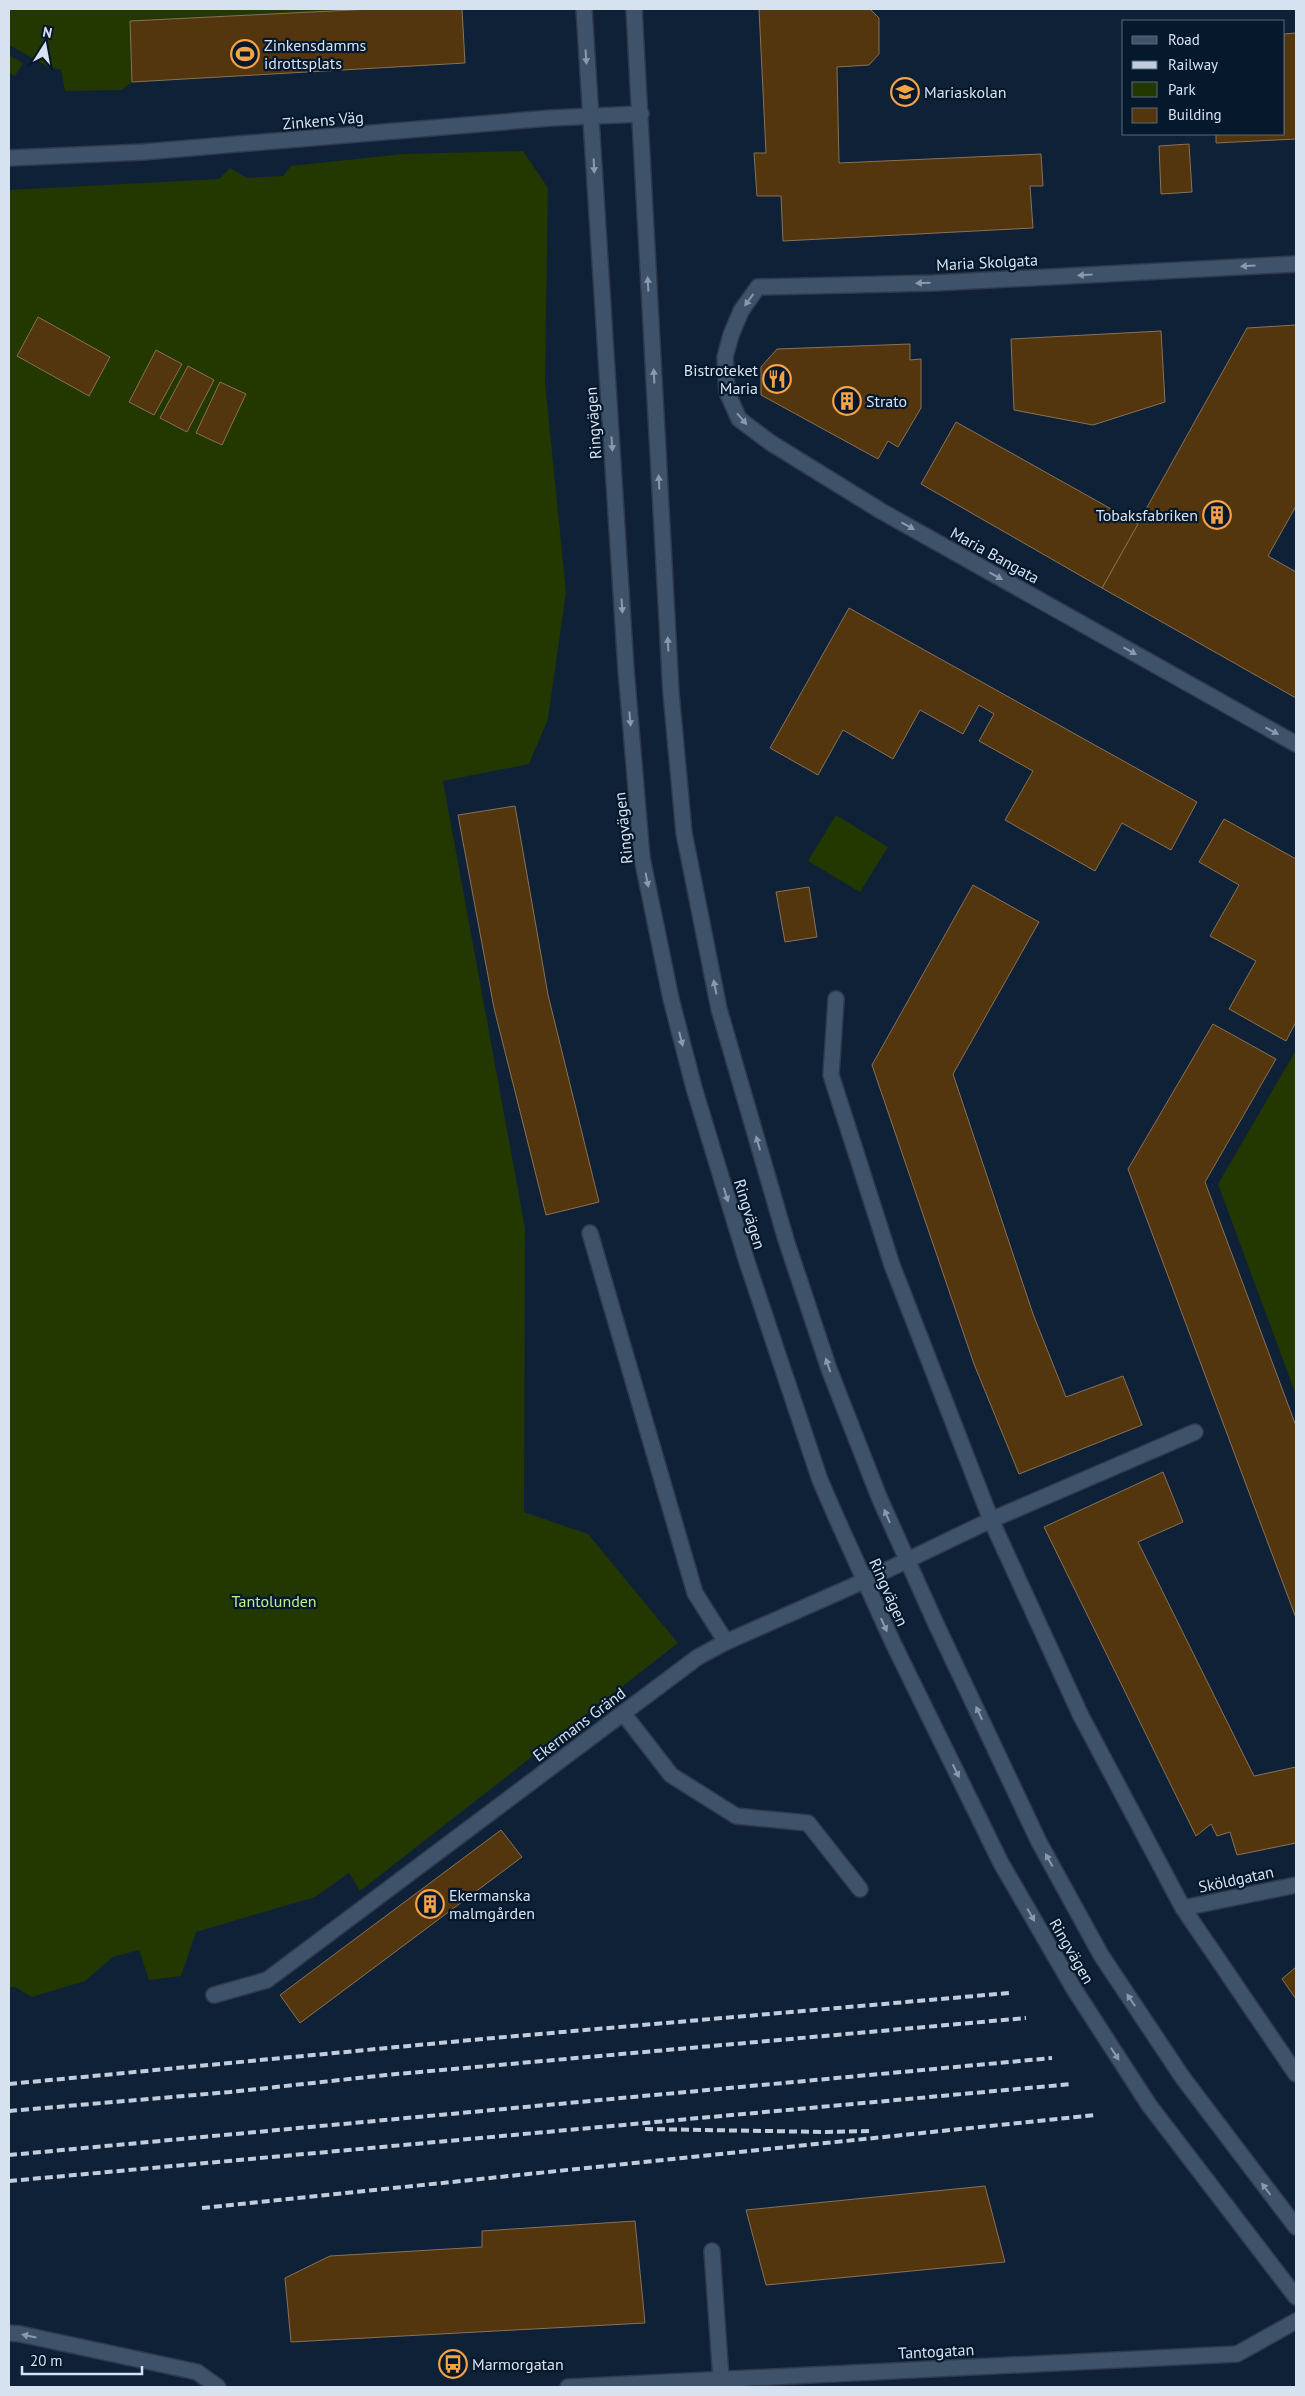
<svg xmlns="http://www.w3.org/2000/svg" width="1305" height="2396" font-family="'PT Sans',sans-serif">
<rect width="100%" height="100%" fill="#0f2136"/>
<g fill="#223800">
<path d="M9 9H462L465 63 132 82 122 90 65 91 61 70 47 66 9 45Z"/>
<path d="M9 55 23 63 15 76 9 73Z"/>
<path d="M523 151 548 188 545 382 566 592 548 719 529 764 443 781 525 1228 524 1512 588 1534 678 1643 360 1891 349 1873 315 1897 196 1932 181 1976 149 1980 139 1950 113 1957 85 1981 32 1997 15 1987H9V190L219 179 230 168 247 178 283 176 291 166 403 154Z"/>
<path d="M836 815 888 847 860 892 808 861Z"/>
<path d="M1296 1050V1395L1218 1184Z"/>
</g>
<g fill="#53360e" stroke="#887158">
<path d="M372 9H462L465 63 132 82 130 21Z"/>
<path d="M759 9H870L879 18V54L869 65 837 67 839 163 1041 154 1043 186H1030L1033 228 783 241 781 196H757L754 153H766Z"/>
<path d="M1296 33V139L1216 143V134H1284V34Z"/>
<path d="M1189 144 1192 192 1161 194 1159 146Z"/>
<path d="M38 317 110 357 89 396 17 356Z"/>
<path d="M1296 325V506L1268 556 1296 572V698L1102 588 1247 328Z"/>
<path d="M1161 331 1165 402 1093 425 1014 410 1011 339Z"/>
<path d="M910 344V360L921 359V408L898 447 888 441 878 459 761 395V367L777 349Z"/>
<path d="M156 350 182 364 154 415 129 402Z"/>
<path d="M188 366 214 380 187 432 160 418Z"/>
<path d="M220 382 246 394 222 445 196 433Z"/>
<path d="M956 422 1138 524 1102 588 921 484Z"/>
<path d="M849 608 1197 802 1171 850 1122 823 1095 871 1005 820 1033 771 979 741 994 714 979 705 963 734 920 710 893 759 843 730 818 775 770 748Z"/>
<path d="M515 806 548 995 599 1202 546 1215 494 1008 458 815Z"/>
<path d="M1224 819 1296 859V1022L1286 1041 1229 1009 1256 961 1210 936 1239 885 1199 862Z"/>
<path d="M973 885 1039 922 953 1074 1033 1314 1066 1397 1123 1376 1142 1425 1019 1474 974 1364 872 1065Z"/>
<path d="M809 887 817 937 785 942 776 892Z"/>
<path d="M1213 1024 1276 1059 1205 1182 1296 1426V1618L1128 1169Z"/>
<path d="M1163 1472 1183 1522 1138 1542 1254 1776 1296 1767V1843L1237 1855 1230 1832 1217 1836 1211 1824 1196 1836 1044 1527Z"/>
<path d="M501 1830 522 1857 300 2023 280 1995Z"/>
<path d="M1296 1967V1999L1282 1979Z"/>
<path d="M985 2186 1005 2262 766 2285 746 2210Z"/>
<path d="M635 2221 645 2323 291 2342 285 2278 330 2256 482 2247V2231Z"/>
</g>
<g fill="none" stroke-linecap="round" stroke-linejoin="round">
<defs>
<g id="service">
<path d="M590 1233 695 1593 726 1642"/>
<path d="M991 1520 1195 1432"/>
<path d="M623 1713 671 1775 736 1816 808 1823 860 1889"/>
<path d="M712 2251 721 2379"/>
<path d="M9 2333 20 2334 197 2372 218 2387"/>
</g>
<g id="minor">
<path d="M9 158 143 152 551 118 641 114"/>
<path d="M1296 264 934 283 758 287 741 311 731 335 725 357 727 392 739 419 771 443 881 511 1296 744"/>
<path d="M836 999 831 1075 892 1265 991 1520 1081 1716 1183 1908 1296 2074"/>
<path d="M1183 1908 1296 1885"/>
<path d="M214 1995 267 1980 698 1657 726 1642 864 1581 991 1520"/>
<path d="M568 2387 1237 2354 1296 2321"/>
</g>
<g id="secondary">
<path d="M584 9 626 670 642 858 671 999 694 1088 747 1262 820 1480 836 1517 893 1643 1001 1863 1074 1989 1149 2105 1296 2297"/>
<path d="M634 9 671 693 684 833 719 1009 786 1240 829 1369 879 1497 936 1624 1039 1842 1101 1955 1183 2078 1296 2227"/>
</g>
</defs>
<use href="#service" stroke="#2f3a4c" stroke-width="18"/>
<use href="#minor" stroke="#2f3a4c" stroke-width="18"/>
<use href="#secondary" stroke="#2f3a4c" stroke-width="18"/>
<use href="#service" stroke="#3e526a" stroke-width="15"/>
<use href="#minor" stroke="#3e526a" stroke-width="15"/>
<use href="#secondary" stroke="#3e526a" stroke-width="15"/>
<g stroke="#c1cddd" stroke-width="4" stroke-dasharray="8 4" stroke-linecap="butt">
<path d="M9 2084 471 2040 1009 1993"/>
<path d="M9 2111 230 2092 386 2075 1026 2018"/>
<path d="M645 2129 826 2132 872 2131"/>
<path d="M9 2155 1052 2058"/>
<path d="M9 2181 1072 2084"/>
<path d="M202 2208 1095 2115"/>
</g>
</g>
<defs><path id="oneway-solid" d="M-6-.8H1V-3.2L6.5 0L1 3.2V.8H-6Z" transform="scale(1.25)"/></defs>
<g fill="#8a9aae">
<use href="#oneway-solid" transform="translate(586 57) rotate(86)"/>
<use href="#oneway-solid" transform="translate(594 166) rotate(87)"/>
<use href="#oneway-solid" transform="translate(1248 266) rotate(177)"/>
<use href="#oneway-solid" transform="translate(1085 275) rotate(177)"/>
<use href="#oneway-solid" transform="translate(923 283) rotate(179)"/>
<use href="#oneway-solid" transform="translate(648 284) rotate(-93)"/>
<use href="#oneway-solid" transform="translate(749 300) rotate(126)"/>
<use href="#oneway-solid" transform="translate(654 376) rotate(-93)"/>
<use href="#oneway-solid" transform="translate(742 419) rotate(49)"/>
<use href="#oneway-solid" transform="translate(612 444) rotate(86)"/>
<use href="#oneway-solid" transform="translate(659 482) rotate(-93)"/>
<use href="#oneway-solid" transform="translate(908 526) rotate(29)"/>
<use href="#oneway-solid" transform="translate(996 576) rotate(29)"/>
<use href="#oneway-solid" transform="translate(622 606) rotate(86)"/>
<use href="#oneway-solid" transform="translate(668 644) rotate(-93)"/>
<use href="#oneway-solid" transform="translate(1130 651) rotate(29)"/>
<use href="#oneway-solid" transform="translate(630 719) rotate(85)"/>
<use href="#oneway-solid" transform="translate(1272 731) rotate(28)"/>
<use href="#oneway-solid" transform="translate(647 880) rotate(79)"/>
<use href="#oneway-solid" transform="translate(715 987) rotate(-101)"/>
<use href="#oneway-solid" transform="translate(681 1039) rotate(76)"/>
<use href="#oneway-solid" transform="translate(758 1143) rotate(-106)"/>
<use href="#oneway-solid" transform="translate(726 1195) rotate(73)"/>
<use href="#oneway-solid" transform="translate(828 1365) rotate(-109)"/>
<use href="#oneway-solid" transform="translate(887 1516) rotate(-113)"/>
<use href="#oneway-solid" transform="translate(884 1625) rotate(66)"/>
<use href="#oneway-solid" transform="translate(979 1713) rotate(-115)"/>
<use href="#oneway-solid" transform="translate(956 1771) rotate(64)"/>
<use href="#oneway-solid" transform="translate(1049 1860) rotate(-119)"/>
<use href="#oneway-solid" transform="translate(1031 1915) rotate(60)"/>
<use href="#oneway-solid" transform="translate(1131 2000) rotate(-124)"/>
<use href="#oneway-solid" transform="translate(1115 2054) rotate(57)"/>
<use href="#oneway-solid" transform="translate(1266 2189) rotate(-127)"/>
<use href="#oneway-solid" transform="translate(29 2336) rotate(-168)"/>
</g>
<defs>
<symbol id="stadium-ring" viewBox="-11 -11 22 22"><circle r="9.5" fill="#06182c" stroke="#f6a247" stroke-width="1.5"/><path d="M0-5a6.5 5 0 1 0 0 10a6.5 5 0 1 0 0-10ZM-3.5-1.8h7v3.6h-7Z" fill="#f6a247"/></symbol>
<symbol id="school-ring" viewBox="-11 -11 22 22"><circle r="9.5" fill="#06182c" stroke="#f6a247" stroke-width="1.5"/><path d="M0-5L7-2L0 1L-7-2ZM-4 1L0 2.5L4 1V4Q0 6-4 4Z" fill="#f6a247"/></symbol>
<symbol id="restaurant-ring" viewBox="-11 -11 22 22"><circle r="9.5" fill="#06182c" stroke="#f6a247" stroke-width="1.5"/><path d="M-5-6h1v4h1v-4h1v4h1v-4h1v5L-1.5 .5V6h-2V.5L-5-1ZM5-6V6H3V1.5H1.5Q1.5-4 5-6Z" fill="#f6a247"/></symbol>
<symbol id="building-ring" viewBox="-11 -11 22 22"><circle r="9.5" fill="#06182c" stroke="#f6a247" stroke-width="1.5"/><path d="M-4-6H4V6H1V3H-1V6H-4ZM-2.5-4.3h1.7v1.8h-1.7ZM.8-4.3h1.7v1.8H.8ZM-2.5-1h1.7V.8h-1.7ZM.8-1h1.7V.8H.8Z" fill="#f6a247"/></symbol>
<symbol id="bus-ring" viewBox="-11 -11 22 22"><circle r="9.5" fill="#06182c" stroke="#f6a247" stroke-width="1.5"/><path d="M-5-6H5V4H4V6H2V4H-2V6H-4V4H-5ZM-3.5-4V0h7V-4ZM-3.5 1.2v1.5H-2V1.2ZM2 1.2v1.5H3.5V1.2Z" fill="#f6a247"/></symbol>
</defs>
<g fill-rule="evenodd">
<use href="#stadium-ring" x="229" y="38" width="32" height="32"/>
<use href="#school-ring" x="889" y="76" width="32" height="32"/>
<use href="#restaurant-ring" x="761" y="363" width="32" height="32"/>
<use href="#building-ring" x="831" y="385" width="32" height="32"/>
<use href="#building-ring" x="1201" y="499" width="32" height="32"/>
<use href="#building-ring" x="414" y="1888" width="32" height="32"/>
<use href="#bus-ring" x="437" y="2348" width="32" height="32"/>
</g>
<g text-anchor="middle" stroke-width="4.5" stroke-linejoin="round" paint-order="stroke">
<g font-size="16" fill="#d7e2f1" stroke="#06182c" text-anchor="start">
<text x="264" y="51">Zinkensdamms<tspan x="264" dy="18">idrottsplats</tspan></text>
<text x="924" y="98">Mariaskolan</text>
<text x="758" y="376" text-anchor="end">Bistroteket<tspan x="758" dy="18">Maria</tspan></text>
<text x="866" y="407">Strato</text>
<text x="1198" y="521" text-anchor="end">Tobaksfabriken</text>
<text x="449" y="1901">Ekermanska<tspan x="449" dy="18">malmgården</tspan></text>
<text x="472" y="2370">Marmorgatan</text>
</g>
<g font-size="16" fill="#d7e2f1" stroke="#06182c">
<text transform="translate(323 120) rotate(-5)" y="6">Zinkens Väg</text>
<text transform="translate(987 262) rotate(-3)" y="6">Maria Skolgata</text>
<text transform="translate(593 423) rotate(-94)" y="6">Ringvägen</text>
<text transform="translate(995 555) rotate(29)" y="6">Maria Bangata</text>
<text transform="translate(623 828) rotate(-96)" y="6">Ringvägen</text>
<text transform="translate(750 1214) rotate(73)" y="6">Ringvägen</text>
<text transform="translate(889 1592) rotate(66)" y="6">Ringvägen</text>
<text transform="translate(579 1724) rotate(-37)" y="6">Ekermans Gränd</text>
<text transform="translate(1236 1879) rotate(-12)" y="6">Sköldgatan</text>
<text transform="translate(1072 1951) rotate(60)" y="6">Ringvägen</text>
<text transform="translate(936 2351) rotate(-3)" y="6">Tantogatan</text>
</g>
<g font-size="16" fill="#c0f289" stroke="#06182c">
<text x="274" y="1607">Tantolunden</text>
</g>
</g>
<rect width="1305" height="2396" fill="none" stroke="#d7e2f1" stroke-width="20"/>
<rect x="1122" y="20" width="162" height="115" fill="#06182c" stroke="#5a697b"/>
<rect x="1132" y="36" width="25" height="8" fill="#3e526a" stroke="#5a697b"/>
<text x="1168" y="45" font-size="15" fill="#d7e2f1">Road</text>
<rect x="1132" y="61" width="25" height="8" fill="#c1cddd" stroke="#5a697b"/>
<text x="1168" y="70" font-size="15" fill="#d7e2f1">Railway</text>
<rect x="1132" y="82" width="25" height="15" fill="#223800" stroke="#5a697b"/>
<text x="1168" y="95" font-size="15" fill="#d7e2f1">Park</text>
<rect x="1132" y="108" width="25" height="15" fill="#53360e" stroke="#5a697b"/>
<text x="1168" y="120" font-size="15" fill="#d7e2f1">Building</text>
<g transform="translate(45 45) rotate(11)" stroke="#06182c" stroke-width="4" paint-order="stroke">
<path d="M0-4L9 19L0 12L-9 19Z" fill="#d7e2f1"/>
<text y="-8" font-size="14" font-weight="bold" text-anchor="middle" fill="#d7e2f1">N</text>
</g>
<path d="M22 2366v8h120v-8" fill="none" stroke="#d7e2f1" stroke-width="2.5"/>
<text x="30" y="2366" font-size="15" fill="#d7e2f1" stroke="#06182c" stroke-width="4" paint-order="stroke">20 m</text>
</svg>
